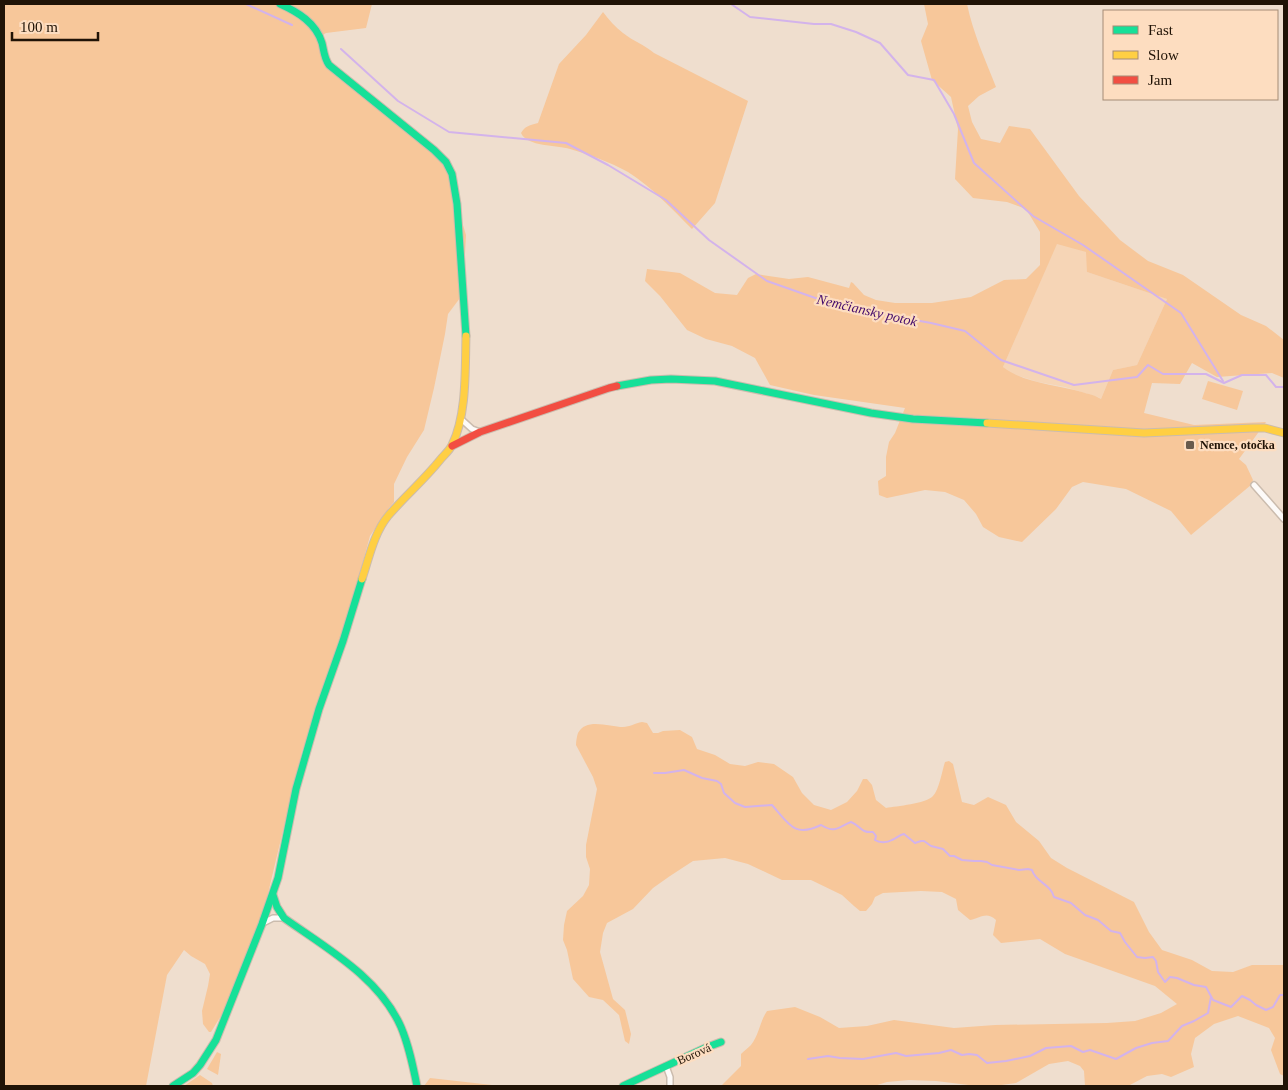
<svg xmlns="http://www.w3.org/2000/svg" width="1288" height="1090" font-family="'Times New Roman',serif">
<rect width="100%" height="100%" fill="#efdece"/>
<path fill="#f6d5b6" d="M1057 243 1087 252V272L1167 299 1137 365 1113 370 1101 399 1098 397 1065 387 1038 382 1010 373 1003 367Z"/>
<g fill="#f7c79a" fill-rule="evenodd">
<path d="M4 4H372L366 28 326 33 319 37C319 52 323 54 334 64L437 149 442 155 466 235 463 294 448 314 445 334 434 388 424 430 407 457 394 484V502L389 508 370 536 348 617 320 708 302 751 265 906 224 1011 211 1032H209L203 1024 202 1011 208 986 210 974 205 964 191 956 184 950 167 975 146 1086H4Z"/>
<path d="M924 4H967C973 33 985 59 996 87L979 96 968 106 972 122 981 139 1000 143 1009 126 1030 129 1079 196 1120 240 1148 261 1183 275 1241 315 1266 326 1284 340V378L1272 373 1217 377 1192 363 1180 384 1152 383 1144 413 1194 425 1266 422 1239 459 1246 465 1253 480 1251 485 1191 535 1171 511 1126 489 1083 482 1072 487 1056 509 1022 542 999 537 983 527 976 514 964 500 945 492 925 490 887 498 879 495 878 481 886 476V457L889 442 895 433 905 408 814 395 770 385 755 358 732 346 706 339 687 330 660 296 645 281 647 269 680 273 715 293 737 295 748 278 756 274 789 279 808 277 849 288 851 282 853 283 864 295 876 300 895 303H932L971 297 1004 280 1026 279 1040 265V232L1026 209 1007 202 973 198 955 179 958 129 951 97 932 80 921 41 928 24ZM1057 244 1086 252 1087 272 1167 299 1137 365 1113 370 1101 399C1095 395 1088 394 1082 392 1058 385 1023 383 1003 367Z"/>
<path d="M603 12C609 20 615 27 623 33 633 41 645 45 654 53L748 101 715 203 692 229C672 209 652 187 628 172 610 162 590 155 570 149 557 145 527 147 521 133 525 126 530 125 538 123L559 64 586 35Z"/>
<path d="M1208 381 1243 391 1237 410 1202 399Z"/>
<path d="M642 722 647 723 653 733H658L663 731 680 730 692 737 697 749 715 755 730 764 745 766 758 762 774 764 793 777 802 793 814 805 831 810 847 802 857 791 863 779H867L872 785 876 800 886 808C897 806 925 804 933 796 939 790 942 771 945 762L949 761 953 764 962 802 974 805 988 797 1006 805 1016 822 1039 841 1051 858 1067 868 1134 902 1149 932 1162 950 1192 960 1212 971 1233 972 1252 965H1284V1076L1280 1074 1271 1050 1275 1038 1269 1028 1238 1016 1214 1024 1195 1038 1191 1054 1194 1067 1171 1077 1162 1074 1147 1076 1128 1086H1085L1084 1071 1080 1066 1068 1061 1049 1064 1016 1083 994 1086H977L936 1081 909 1080 887 1082 874 1086H721L741 1066V1054C744 1051 748 1048 751 1045 759 1035 760 1021 767 1011L795 1007 820 1017 839 1028 867 1026 894 1020 954 1028 995 1025 1107 1023 1135 1021 1161 1013 1177 1004 1155 986 1065 954 1040 939 1001 943 993 935 996 920C986 911 981 918 970 920L958 910 956 899 942 892 921 891 883 893 875 897 872 904 866 911H860L854 906 842 895 811 880H782L748 864 725 858 693 861 670 876 653 888 633 909 607 923 603 933 600 952 613 999 625 1010 631 1034 629 1044 625 1041 619 1015 603 1000 589 997 573 979 567 950 563 940 564 925 567 911 583 896 589 885 590 869 586 857V845L597 789 593 777 576 745C576 741 577 736 578 733 586 717 610 727 623 727 630 727 635 723 642 722Z"/>
<path d="M217 1052 221 1054 218 1075 207 1069Z"/>
<path d="M200 1075 212 1083 213 1086H184Z"/>
<path d="M430 1078 492 1085 495 1086H424Z"/>
</g>
<g fill="none" stroke-linecap="round" stroke-linejoin="round">
<g stroke="#d3b3eb" stroke-width="2">
<path d="M246 4 292 25"/>
<path d="M731 4 750 17 814 24H831L856 32 880 43 908 75 934 80 954 114 974 163 1033 216 1083 245 1181 313 1223 381"/>
<path d="M341 49 398 101 449 132 566 143 608 165 666 200 709 240 767 281 838 306 931 323 965 331 1001 360 1074 385 1137 377 1148 365 1163 374H1206L1224 383 1242 375H1266L1276 387H1284"/>
<path d="M654 773H665L684 770 702 778 717 781 721 784 724 793 735 803 745 807 772 805C789 824 794 838 821 825 836 834 838 827 851 822 861 826 860 833 873 832L876 836 875 840C879 843 887 843 892 840 897 838 899 835 904 834L915 843 921 841H924L931 846 943 849 950 856H954L962 860 974 861H981L987 862 992 865 1019 870 1028 869 1032 870C1035 882 1051 884 1054 897L1071 903 1085 915 1098 920 1111 931 1120 933 1125 942 1137 957 1145 958 1153 957 1156 961 1158 972 1165 982 1170 977 1177 978 1194 985 1206 987 1213 1000 1231 1007 1242 996 1250 1000 1256 1005 1266 1010 1273 1007 1280 995H1284"/>
<path d="M808 1059 828 1056 840 1058 863 1059 896 1053 906 1056 939 1053 951 1050 962 1055 969 1054 977 1055 987 1063 1006 1061 1030 1056 1046 1048 1071 1046 1083 1052 1090 1050 1116 1059 1136 1048 1152 1043 1168 1041 1182 1026 1194 1021 1208 1013 1211 997"/>
</g>
<defs>
<g id="street">
<path d="M461 419 472 429 480 432"/>
<path d="M1254 485 1284 519"/>
<path d="M263 923 273 918H284"/>
<path d="M666 1066 670 1077V1086"/>
</g>
<g id="fast">
<path d="M280 4C298 12 316 23 322 43 324 51 324 58 329 65L434 150 446 162 452 174 457 204 466 336"/>
<path d="M617 386 651 380 671 379 715 381 871 413 913 419 987 423"/>
<path d="M273 895 277 907 284 918C326 948 379 977 401 1027 409 1046 413 1066 417 1086"/>
<path d="M173 1086 193 1073 200 1065 216 1040 262 924 278 878 296 789 319 709 343 641 362 579"/>
<path d="M623 1086 705 1048 721 1042"/>
</g>
<g id="slow">
<path d="M987 423 1144 433 1253 428H1265L1284 433"/>
<path d="M362 579C369 558 374 533 388 516 405 496 424 480 440 460 444 455 450 450 452 445 467 415 465 369 466 336"/>
</g>
<path id="jam" d="M452 446 480 432 609 388 617 386"/>
</defs>
<use href="#street" stroke="#cbbcae" stroke-width="8"/>
<use href="#fast" stroke="#cbbcae" stroke-width="9"/>
<use href="#slow" stroke="#cbbcae" stroke-width="9"/>
<use href="#jam" stroke="#cbbcae" stroke-width="9"/>
<use href="#street" stroke="#fdfaf8" stroke-width="5"/>
<use href="#fast" stroke="#16e098" stroke-width="7"/>
<use href="#slow" stroke="#ffcf43" stroke-width="7"/>
<use href="#jam" stroke="#f24e42" stroke-width="7"/>
</g>
<rect fill="#685a4c" stroke="#fdddc0" stroke-width="2" x="1185" y="440" width="10" height="10" rx="2.5"/>
<g text-anchor="middle" stroke-width="4.5" stroke-linejoin="round" paint-order="stroke">
<g font-size="12" font-weight="bold" fill="#201306" stroke="#fdddc0" text-anchor="start">
<text x="1200" y="449">Nemce, otočka</text>
</g>
<g font-size="12" fill="#201306" stroke="#fdddc0">
<text transform="translate(694 1054) rotate(-24)" y="4">Borová</text>
</g>
<g font-size="14" font-style="italic" fill="#42096b" stroke="#fdddc0">
<text transform="translate(867 310) rotate(13)" y="5">Nemčiansky potok</text>
</g>
</g>
<rect width="1288" height="1090" fill="none" stroke="#201306" stroke-width="10"/>
<rect x="1103" y="10" width="175" height="90" fill="#fdddc0" stroke="#a58c76"/>
<rect x="1113" y="26" width="25" height="8" fill="#16e098" stroke="#a58c76"/>
<text x="1148" y="35" font-size="15" fill="#201306">Fast</text>
<rect x="1113" y="51" width="25" height="8" fill="#ffcf43" stroke="#a58c76"/>
<text x="1148" y="60" font-size="15" fill="#201306">Slow</text>
<rect x="1113" y="76" width="25" height="8" fill="#f24e42" stroke="#a58c76"/>
<text x="1148" y="85" font-size="15" fill="#201306">Jam</text>
<path d="M12 32v8h86v-8" fill="none" stroke="#201306" stroke-width="2.5"/>
<text x="20" y="32" font-size="15" fill="#201306" stroke="#fdddc0" stroke-width="4" paint-order="stroke">100 m</text>
</svg>
